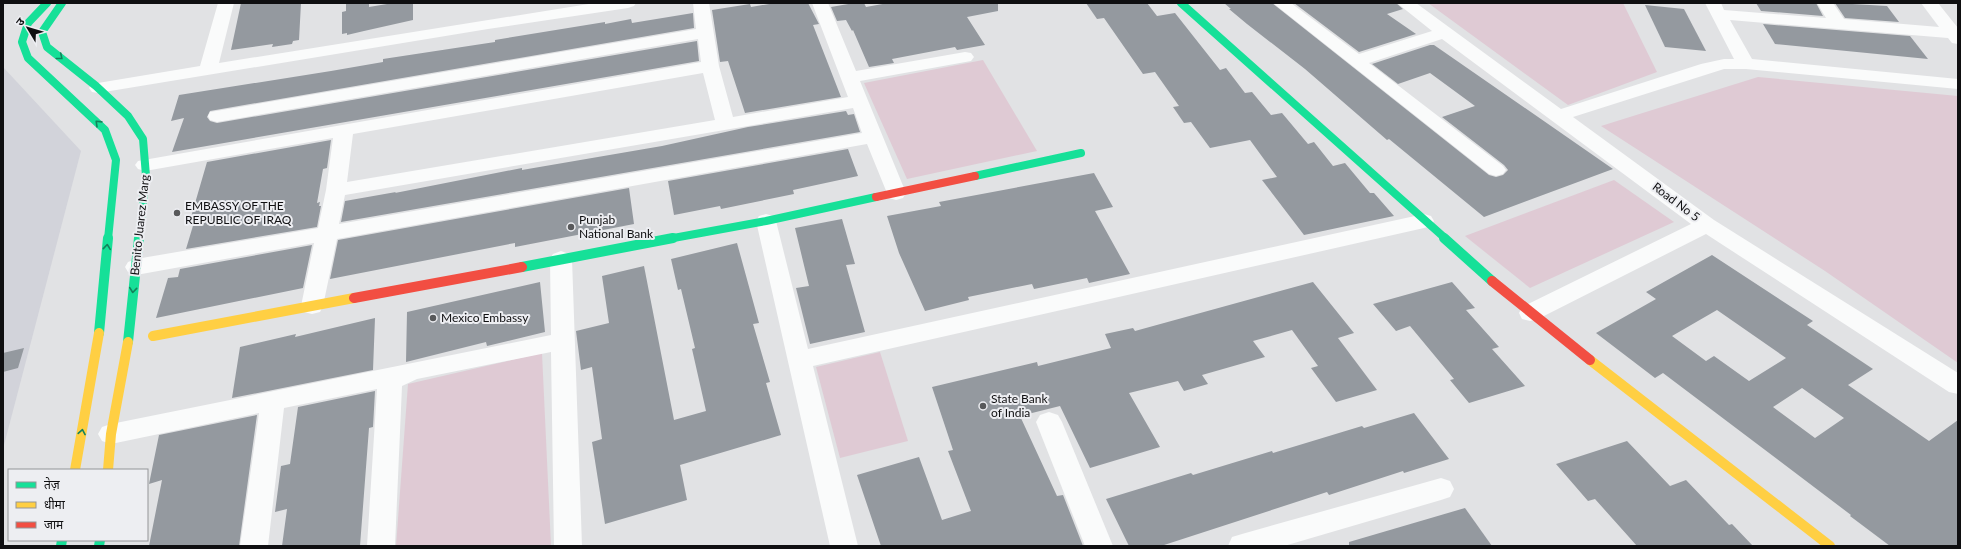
<svg xmlns="http://www.w3.org/2000/svg" width="1961" height="549" font-family="Lato,'Noto Sans Devanagari',sans-serif">
<rect width="100%" height="100%" fill="#e1e2e4"/>
<path fill="#d2d3da" d="M3 67 81 151 3 449Z"/>
<g fill="#dfcad4">
<path d="M1428 3H1623L1657 72 1568 105Z"/>
<path d="M983 60 1037 151 907 179 864 83Z"/>
<path d="M1758 77 1958 96V363L1825 271 1601 126Z"/>
<path d="M1614 180 1674 222 1530 288 1465 236Z"/>
<path d="M880 352 908 441 840 458 816 367Z"/>
<path d="M542 353 551 546H396L408 384Z"/>
</g>
<g fill="#94999f" fill-rule="evenodd">
<path d="M241 3H301L299 40 293 41 292 44 272 47 273 44 231 50Z"/>
<path d="M346 3H369V7L393 3H413V20L364 31 347 35V33L342 34V12L346 11Z"/>
<path d="M775 3H808L819 24 813 25 841 97 745 113 728 61 720 62 712 10 750 4 751 7Z"/>
<path d="M854 3H864L866 7 888 3H998V11L967 17 985 45 957 50 955 47 892 59 894 63 869 67 853 30 852 31 846 20 837 21 831 7Z"/>
<path d="M1086 3H1147L1157 16 1175 13 1220 70 1226 68 1245 93 1252 92 1271 115 1282 113 1308 144 1314 142 1333 166 1345 163 1370 193H1374L1394 216 1304 235 1262 180 1277 177 1250 140 1210 148 1191 122 1184 123 1173 107 1179 106 1155 72 1143 74 1104 18 1097 19Z"/>
<path d="M1224 3H1272L1489 175 1496 177 1503 175 1508 170 1504 165 1442 117 1475 106 1430 73 1398 84 1372 64 1430 45H1434L1613 169 1484 217 1389 139 1387 140 1305 69 1247 24 1229 9H1231Z"/>
<path d="M1294 3H1396L1403 9 1387 14 1416 34 1359 52Z"/>
<path d="M1756 3H1816L1823 16 1761 11Z"/>
<path d="M1835 3 1887 6 1899 22 1845 18Z"/>
<path d="M1645 5 1684 9 1706 51 1665 47Z"/>
<path d="M693 13 694 28 210 111 207 117 210 121 217 123 697 41 699 61 172 152 184 118 171 121 179 95 331 71 383 62V59L495 42V40L605 22V24L631 19 632 23Z"/>
<path d="M1763 24 1910 36 1928 59 1775 44Z"/>
<path d="M846 111 848 115 854 114 860 132 341 222 345 201 396 192 395 193 522 168V170L662 146 748 127Z"/>
<path d="M331 140 327 168 323 169 317 203 320 202 319 206H321L317 227 186 249 195 219 190 220 191 217 207 162Z"/>
<path d="M848 149 858 176 793 190 794 194 721 209 720 206 674 215 668 181Z"/>
<path d="M1094 173 1113 207 1095 211 1130 274 1089 283 1087 278 1034 289 1032 284 968 297 969 300 925 311 899 253 887 216 941 206 939 202Z"/>
<path d="M629 188 634 224 515 247V243L330 279 338 240Z"/>
<path d="M842 219 855 264 846 265 865 332 810 344 796 288 809 286 795 228Z"/>
<path d="M737 243 759 323 753 324 770 382 766 383 781 435 680 465 687 500 605 524 592 442 602 439 592 367 581 370 576 331 609 323 602 276 644 266 674 420 706 411 692 349 695 348 681 289 678 290 671 259Z"/>
<path d="M312 245 303 288 156 318 168 278 178 277 180 269Z"/>
<path d="M1712 255 1813 321 1807 325 1873 369 1848 385 1929 441 1958 420V546H1890L1850 516 1851 515 1663 373 1655 378 1596 333 1656 299 1646 292ZM1717 310 1786 358 1749 381 1714 356 1706 361 1672 336ZM1802 388 1844 418 1815 438 1773 407Z"/>
<path d="M540 282 545 332 487 346 486 342 406 362 407 312Z"/>
<path d="M1313 282 1354 333 1338 338 1377 390 1336 402 1311 368 1318 366 1292 330 1253 341 1265 357 1202 375 1208 384 1184 391 1178 381 1129 393 1160 447 1090 468 1060 406 1020 416 1057 496 1063 495 1083 546H881L857 475 919 457 942 520 971 511 948 451 953 450 932 387 1037 362 1038 366 1111 348 1105 334 1133 328 1135 331Z"/>
<path d="M1452 282 1475 308 1466 310 1499 347 1492 349 1525 386 1469 403 1450 380 1454 379 1410 326 1396 331 1373 304Z"/>
<path d="M375 318 373 370 232 398 240 347 296 334 295 337Z"/>
<path d="M24 348 18 368 3 372V353Z"/>
<path d="M375 391 373 427 369 428 360 546H282L287 509 275 512 281 466 290 464 298 407Z"/>
<path d="M1414 413 1449 459 1404 473 1403 471 1329 495 1327 492 1161 546H1129L1106 499 1191 473 1193 475 1272 451 1273 453 1362 426 1364 428Z"/>
<path d="M257 415 239 546H149L162 480 149 484 159 435Z"/>
<path d="M1627 441 1670 486 1686 480 1729 525 1732 524 1753 546H1637L1595 499 1588 501 1556 464Z"/>
<path d="M1465 508 1492 546H1349V542Z"/>
</g>
<g fill="none" stroke-linecap="round" stroke-linejoin="round">
<g fill="#fafbfb" fill-rule="evenodd">
<path d="M218 3H234L219 63 595 3H636L634 6 628 8 488 29 98 93 92 92 89 88 92 84 200 66Z"/>
<path d="M693 3H709L719 66 733 117 848 97 812 3H828L856 71 965 52 971 53 974 57 971 61 860 81 906 193 903 198 896 200 889 198 867 144 337 239 323 306 320 312 312 314 304 312 301 306 314 243 136 275 128 272 125 267 128 262 136 259 318 228 326 190 333 138 145 171 138 169 135 165 138 161 701 62 698 39 217 122 210 120 208 116 210 112 696 29ZM703 73 715 120 347 182 353 134ZM853 108 862 133 339 224 345 195Z"/>
<path d="M1273 3H1291L1359 54 1432 31 1397 3H1416L1561 109 1701 64 1724 59H1734L1705 3H1721L1724 10 1826 18 1817 3H1833L1844 19 1939 27 1921 3H1938L1958 28V44L1952 43 1948 38 1730 20 1752 59 1958 79V89L1746 69H1724L1573 117 1714 220 1958 373V394L1949 392 1706 234 1538 319 1530 321 1522 319 1519 313 1522 307 1691 224 1442 39 1369 63 1503 166 1506 170 1503 174 1496 176 1489 174Z"/>
<path d="M766 214 773 216 776 221 808 349 1424 214 1431 216 1434 221 1431 226 1424 228 813 366 858 546H830L756 221 759 216Z"/>
<path d="M561 251 569 254 572 259 582 546H554L551 352 417 379 402 386 395 546H367L377 389 284 408 268 546H240L259 413 111 444 102 441 98 434 102 427 111 424 551 335 550 259 553 254Z"/>
<path d="M1049 412 1058 415 1062 422 1113 546H1085L1036 422 1040 415Z"/>
<path d="M1441 478 1450 481 1454 489 1450 497 1441 500 1284 546H1228L1232 537 1242 534Z"/>
</g>
<g stroke="#16e098" stroke-width="8">
<path d="M47 3 28 23 22 42 28 58 105 130 116 160 108 239"/>
<path d="M62 3 42 32 47 47 96 86 128 116 143 139 146 176 139 239"/>
<path d="M1181 3 1446 239"/>
<path d="M975 176 1081 153"/>
<path d="M668 239 766 221 876 197"/>
</g>
<g stroke="#16e098" stroke-width="10">
<path d="M1444 238 1492 281"/>
<path d="M522 267 673 238"/>
<path d="M99 333 108 238"/>
<path d="M128 342 139 238"/>
<path d="M61 546 62 540"/>
<path d="M99 546 100 540"/>
</g>
<g stroke="#ffcf43" stroke-width="10">
<path d="M153 336 354 298"/>
<path d="M1590 360 1830 546"/>
<path d="M75 470 99 333"/>
<path d="M108 470 111 434 128 342"/>
</g>
<path stroke="#f24e42" stroke-width="8" d="M876 197 975 176"/>
<g stroke="#f24e42" stroke-width="10">
<path d="M1492 281 1590 360"/>
<path d="M354 298 522 267"/>
</g>
</g>
<defs><path id="oneway-chevron" d="M-2-3.5L2.5 0L-2 3.5" fill="none" stroke-width="1.6" stroke-linecap="round" stroke-linejoin="round"/></defs>
<g stroke="#13825b">
<use href="#oneway-chevron" transform="translate(60 57) rotate(39)"/>
<use href="#oneway-chevron" transform="translate(98 123) rotate(-136)"/>
<use href="#oneway-chevron" transform="translate(107 247) rotate(-84)"/>
<use href="#oneway-chevron" transform="translate(133 290) rotate(96)"/>
<use href="#oneway-chevron" transform="translate(82 432) rotate(-80)"/>
</g>
<g fill="#58595b" stroke="#edeef2" stroke-width="1.5">
<circle cx="177" cy="213" r="4"/>
<circle cx="571" cy="227" r="4"/>
<circle cx="433" cy="318" r="4"/>
<circle cx="983" cy="406" r="4"/>
</g>
<g text-anchor="middle" stroke-width="4" stroke-linejoin="round" paint-order="stroke">
<g font-size="12" fill="#0f0f11" stroke="#edeef2">
<text transform="translate(1676 202) rotate(37)" y="4">Road No 5</text>
<text transform="translate(140 225) rotate(-84)" y="4">Benito Juarez Marg</text>
</g>
<g font-size="12" fill="#0f0f11" stroke="#edeef2" text-anchor="start">
<text x="185" y="210">EMBASSY OF THE<tspan x="185" dy="14">REPUBLIC OF IRAQ</tspan></text>
<text x="579" y="224">Punjab<tspan x="579" dy="14">National Bank</tspan></text>
<text x="441" y="322">Mexico Embassy</text>
<text x="991" y="403">State Bank<tspan x="991" dy="14">of India</tspan></text>
</g>
</g>
<rect width="1961" height="549" fill="none" stroke="#0f0f11" stroke-width="8"/>
<rect x="8" y="469" width="140" height="72" fill="#edeef2" stroke="#949598"/>
<rect x="16" y="482" width="20" height="6" fill="#16e098" stroke="#949598"/>
<text x="44" y="489" font-size="12" fill="#0f0f11">तेज़</text>
<rect x="16" y="502" width="20" height="6" fill="#ffcf43" stroke="#949598"/>
<text x="44" y="509" font-size="12" fill="#0f0f11">धीमा</text>
<rect x="16" y="522" width="20" height="6" fill="#f24e42" stroke="#949598"/>
<text x="44" y="529" font-size="12" fill="#0f0f11">जाम</text>
<g transform="translate(28 28) rotate(308)" stroke="#edeef2" stroke-width="3" paint-order="stroke">
<path d="M0-3L7 15L0 10L-7 15Z" fill="#0f0f11"/>
<text y="-6" font-size="11" font-weight="bold" text-anchor="middle" fill="#0f0f11">उ</text>
</g>
</svg>
